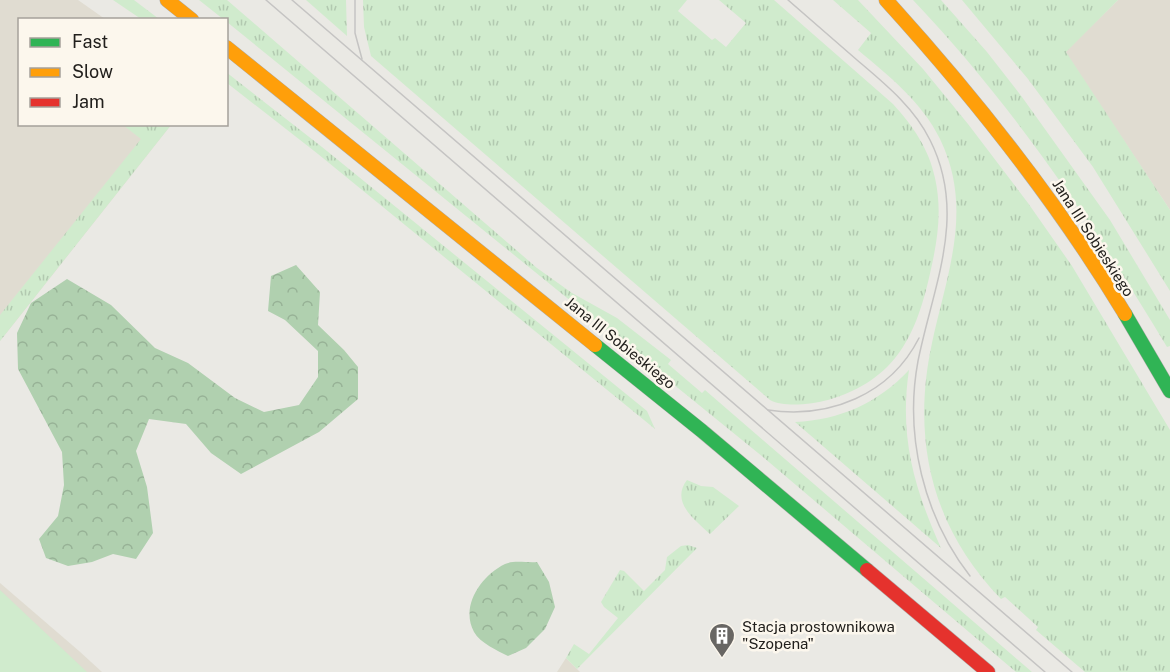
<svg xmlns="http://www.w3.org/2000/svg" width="1170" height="672" font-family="'Public Sans',sans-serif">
<defs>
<pattern id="grass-tufts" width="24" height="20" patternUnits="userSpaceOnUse" patternTransform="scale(1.5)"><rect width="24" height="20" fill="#d0ebcd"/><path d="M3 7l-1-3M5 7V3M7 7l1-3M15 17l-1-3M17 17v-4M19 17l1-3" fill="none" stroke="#b2c9b0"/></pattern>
<pattern id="forest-crowns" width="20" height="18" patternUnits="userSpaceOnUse" patternTransform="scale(1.5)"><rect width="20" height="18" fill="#b0d0af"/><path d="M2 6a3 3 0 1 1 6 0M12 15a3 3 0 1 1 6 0" fill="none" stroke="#97b296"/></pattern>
</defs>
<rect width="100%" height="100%" fill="#eae9e4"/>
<g fill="#e0dcd1">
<path d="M0 0H78L105 19 20 20V124L171 125 0 341Z"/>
<path d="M1118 0H1170V210L1065 52Z"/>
<path d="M0 583 79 651 102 672H0Z"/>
<path d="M566 658 580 672H557Z"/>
</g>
<g fill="url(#grass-tufts)">
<path d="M113 0H134L159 19H141Z"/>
<path d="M199 0H227L537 268 572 293 617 318 671 360 668 364 702 393 705 390 1032 672H1016L763 457 227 22 226 20 223 19Z"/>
<path d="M306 0H346L347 36Z"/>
<path d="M363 0H687L678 11 712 40 715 38 726 47 746 23 719 0H774L893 104C913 126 929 149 935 178 942 209 938 238 931 269 917 334 897 380 828 400 812 404 785 408 770 400L371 56 364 27Z"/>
<path d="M833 0H858L923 69 968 124 1028 203 1072 266 1170 430V672H1085L1036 630 1038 627 1005 597 1001 599C932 528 911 440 932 343 947 273 974 209 940 139 922 102 889 76 858 50L871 33Z"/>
<path d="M913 0H941L987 52 1022 97 1110 220 1170 320V346L1167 347C1093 224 1013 105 913 0Z"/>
<path d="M962 0H1118L1066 52 1170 210V291L1093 167 1028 79Z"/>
<path d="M226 72 322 147 647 411 655 429 318 154 227 83Z"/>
<path d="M123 125H171L0 341V315L141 139Z"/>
<path d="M909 370C899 436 914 488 941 548L795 422C840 420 878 403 909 370Z"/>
<path d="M687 480 701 486 713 487 739 506 710 534C695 520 670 502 687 480Z"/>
<path d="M688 545 697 548 577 669 566 658 574 644 589 654 618 618 604 607 601 602 620 570 624 571 644 591 665 570 667 557 681 546Z"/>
</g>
<g fill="url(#forest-crowns)">
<path d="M296 265 320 292 318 325 344 350 358 367V399L319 432 241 474 211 453 186 424 149 419 136 451 147 487 153 533 136 559 113 554 92 562 68 566 46 558 39 539 58 516 64 485 62 452 18 369 17 333 31 303 67 279 111 305 155 348 188 363 235 398 264 412 299 405 318 377V351L285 320 268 311 271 276Z"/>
<path d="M537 562 549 582 555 607 545 629 526 648 508 656C498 651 480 643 474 632 460 606 481 576 505 564 513 560 528 563 537 562Z"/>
</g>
<path fill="#d0ebcd" d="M0 590 87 672H0Z"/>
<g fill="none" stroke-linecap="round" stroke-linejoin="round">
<defs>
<g id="fast">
<path d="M1125 314 1170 391"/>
<path d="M595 345 702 431 867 570"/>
</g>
<g id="slow">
<path d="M167 0 192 20"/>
<path d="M886 0C975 98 1057 201 1125 314"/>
<path d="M226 47 595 345"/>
</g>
<path id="jam" d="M867 570 988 672"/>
</defs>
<use href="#fast" stroke="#afada9" stroke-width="15"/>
<use href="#slow" stroke="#afada9" stroke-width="15"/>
<use href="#jam" stroke="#afada9" stroke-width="15"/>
<use href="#fast" stroke="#30b455" stroke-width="14"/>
<use href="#slow" stroke="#ff9f0a" stroke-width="14"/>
<use href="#jam" stroke="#e5322d" stroke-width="14"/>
<g stroke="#c5c4c3" stroke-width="1.5">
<path d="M266 0 1045 672"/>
<path d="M292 0 1072 672"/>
<path d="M355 0V33L362 59"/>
<path d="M788 0C811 20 834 40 857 60 884 83 914 107 930 140 968 215 933 286 918 361 904 436 924 517 970 576"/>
<path d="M768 410C829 419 890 395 919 338"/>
</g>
</g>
<defs>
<symbol id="building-pin" viewBox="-11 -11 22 30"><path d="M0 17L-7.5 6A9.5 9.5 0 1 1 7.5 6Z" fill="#686663" stroke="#fcf7ed"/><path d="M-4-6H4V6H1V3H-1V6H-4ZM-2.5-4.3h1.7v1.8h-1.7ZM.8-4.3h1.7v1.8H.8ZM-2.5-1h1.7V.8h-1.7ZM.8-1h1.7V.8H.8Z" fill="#fff"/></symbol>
</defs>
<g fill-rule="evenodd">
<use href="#building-pin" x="707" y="621" width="30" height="40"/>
</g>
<g text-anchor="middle" stroke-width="5" stroke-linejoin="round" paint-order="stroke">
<g font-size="15" fill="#22201d" stroke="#fcf7ed">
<text transform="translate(1093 238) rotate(57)" y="5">Jana III Sobieskiego</text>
<text transform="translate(620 343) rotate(39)" y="5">Jana III Sobieskiego</text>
</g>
<g font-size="15" fill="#22201d" stroke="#fcf7ed" text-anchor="start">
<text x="742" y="632">Stacja prostownikowa<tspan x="742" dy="17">"Szopena"</tspan></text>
</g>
</g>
<rect x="18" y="18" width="210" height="108" fill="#fcf7ed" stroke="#a5a19a" stroke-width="1.5"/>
<rect x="30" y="38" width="30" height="9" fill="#30b455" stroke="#a5a19a" stroke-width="1.5"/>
<text x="72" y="48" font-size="18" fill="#22201d">Fast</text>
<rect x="30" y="68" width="30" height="9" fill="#ff9f0a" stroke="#a5a19a" stroke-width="1.5"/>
<text x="72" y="78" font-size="18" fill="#22201d">Slow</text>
<rect x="30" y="98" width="30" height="9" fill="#e5322d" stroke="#a5a19a" stroke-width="1.5"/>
<text x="72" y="108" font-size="18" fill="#22201d">Jam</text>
</svg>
